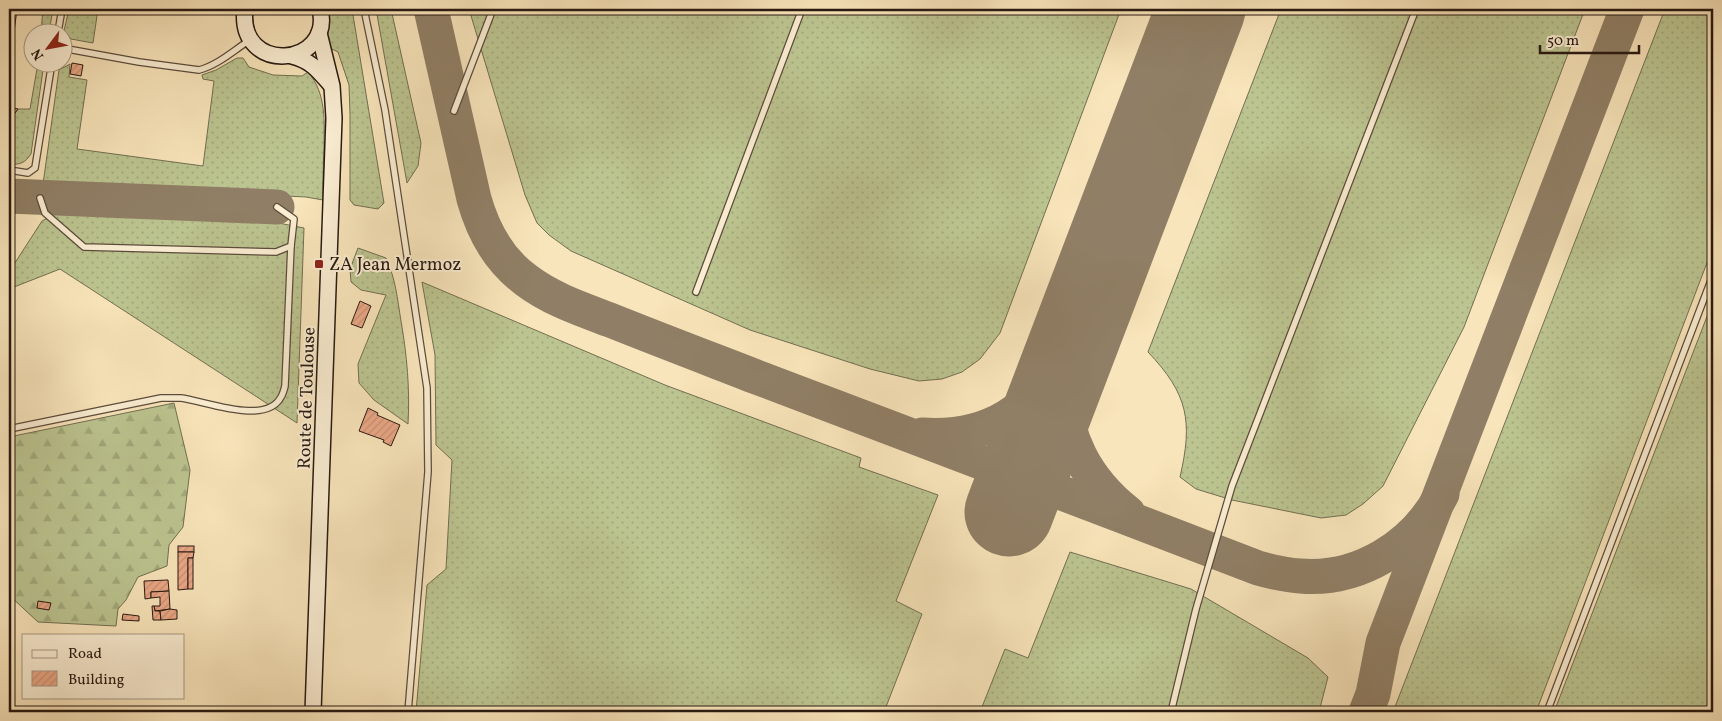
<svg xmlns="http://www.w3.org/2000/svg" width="1722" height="721" font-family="Vollkorn,serif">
<defs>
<pattern id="grass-dots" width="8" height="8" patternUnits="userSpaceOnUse" patternTransform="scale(1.25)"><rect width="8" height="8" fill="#bcc591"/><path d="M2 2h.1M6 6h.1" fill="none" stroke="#a2a97c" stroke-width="1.8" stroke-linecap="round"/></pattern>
<pattern id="forest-firs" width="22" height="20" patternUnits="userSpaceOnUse" patternTransform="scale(1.25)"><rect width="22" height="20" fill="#bcc591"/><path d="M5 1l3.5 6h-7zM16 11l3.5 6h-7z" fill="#a2a97c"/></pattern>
<pattern id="building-hatch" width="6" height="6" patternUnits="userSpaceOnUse" patternTransform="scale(1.25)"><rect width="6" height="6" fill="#eca988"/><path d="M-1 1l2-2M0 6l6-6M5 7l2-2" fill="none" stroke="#ca9174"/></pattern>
</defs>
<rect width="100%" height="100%" fill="#f9e5bb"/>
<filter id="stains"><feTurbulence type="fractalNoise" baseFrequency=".004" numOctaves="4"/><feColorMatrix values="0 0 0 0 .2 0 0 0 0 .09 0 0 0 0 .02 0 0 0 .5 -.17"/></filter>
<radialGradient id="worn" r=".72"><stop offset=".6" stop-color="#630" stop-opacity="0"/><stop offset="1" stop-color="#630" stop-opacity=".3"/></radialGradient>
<g fill="url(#grass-dots)" stroke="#726f52">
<path d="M43 9H53L49 32H41Z"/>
<path d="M69 9H98L93 43 71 39 64 31Z"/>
<path d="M327 9H352L384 203 378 209 354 205 350 200V114L349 85 338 52 332 49 326 50C324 36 329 23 327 9Z"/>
<path d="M376 9H391L421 143 418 166 407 183Z"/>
<path d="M469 9H1121L1000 333 980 359 962 372 942 379 919 381 870 369 750 330 571 251 549 235 537 223 525 195Z"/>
<path d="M1281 9H1585L1464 327 1383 486 1363 504 1346 515 1321 518 1232 500 1196 489 1180 477C1193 421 1188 394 1148 352Z"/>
<path d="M1665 9H1713V247L1536 712H1393Z"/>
<path d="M237 58H243L249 67 273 75 302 76 308 72C327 94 324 122 324 149 323 166 323 183 323 200L306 197 43 184 59 70 70 64 69 77 87 80 77 149 203 166 214 81 203 79 202 75 216 70Z"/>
<path d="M38 63H44L31 154C25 163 20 165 9 164V121L18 109H30Z"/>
<path d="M55 214 263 220 304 228 297 423 60 269 9 289V272L42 221Z"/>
<path d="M358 248 386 258C396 280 397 297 401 321 407 356 410 389 408 424L374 400 359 383 358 364 386 295 361 290 351 282 350 269Z"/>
<path d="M422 282 665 385 861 458 859 467 938 495 896 601 922 614 884 712H416L427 585 446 569 452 460 436 445 435 355Z"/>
<path d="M1713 301V712H1554Z"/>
<path d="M1070 552 1191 589 1308 658 1328 677 1319 712H980L1005 649 1028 658Z"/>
</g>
<path fill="url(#forest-firs)" stroke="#726f52" d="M174 403 190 470 183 527 169 545 167 566 138 577 126 600 118 609 116 626 38 622 9 595V437Z"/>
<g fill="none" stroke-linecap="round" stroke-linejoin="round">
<g stroke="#907f66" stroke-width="35">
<path d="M431 9 474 199C483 231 500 261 526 280 551 299 581 309 610 320 660 340 710 359 759 378 926 441 1092 504 1258 568 1272 572 1285 575 1300 576 1359 581 1415 546 1442 494"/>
<path d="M9 196 277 207"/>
<path d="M1069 355C1068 364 1065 373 1065 382 1061 435 1087 481 1128 513"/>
<path d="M922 435C992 440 1030 408 1069 355"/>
<path d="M1366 712 1373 694 1383 643 1627 9"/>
</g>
<path stroke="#907f66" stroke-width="89" d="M1009 512 1201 9"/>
</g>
<g fill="url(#building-hatch)" stroke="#281912">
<path d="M9 9H17L9 71Z"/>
<path d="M72 63 83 65 81 76 70 74Z"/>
<path d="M9 107 18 109 9 121Z"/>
<path d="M360 301 371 306 362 328 351 324Z"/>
<path d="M368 408 378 413 377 415 400 425 391 446 383 442 384 440 359 431Z"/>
<rect x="178" y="546" width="16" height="6"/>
<path d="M178 552H194L193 558H188V589L178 590Z"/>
<rect x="188" y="558" width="5" height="31"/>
<path d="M168 580 169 591 151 592V598L145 599 144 581Z"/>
<path d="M169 591 170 609 155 611 154 606H160V597L151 598V592Z"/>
<path d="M38 601 51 603 49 610 37 608Z"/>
<path d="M152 606H154L155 611H160L161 620H153Z"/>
<path d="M170 609 177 610V619L161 620 160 611Z"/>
<path d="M123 614 139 616V621L122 620Z"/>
</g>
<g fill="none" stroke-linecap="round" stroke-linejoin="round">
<defs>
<g id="lane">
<path d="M364 9 385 110 427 388 428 472 408 712"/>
<path d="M58 32 62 9"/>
<path d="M62 48 139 62 199 70C218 65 234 50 250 40"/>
<path d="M454 111 493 9"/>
<path d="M9 170 28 173 35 168 52 62"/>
<path d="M40 198 45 213 84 247 276 252 291 246 294 219 277 207"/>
<path d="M696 292 802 9"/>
<path d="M9 429 161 398C168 398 175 398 181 398 205 401 266 426 281 397 283 394 284 390 285 386L291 246"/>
<path d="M1171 712 1196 609 1232 486 1416 9"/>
<path d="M1547 712 1713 275"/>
</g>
<g id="secondary">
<path d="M245 9C237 76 334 67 320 9"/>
<path d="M292 56C311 61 317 69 330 84"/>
<path d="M313 712 334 118 332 86 319 33"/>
</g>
</defs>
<use href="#lane" stroke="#5c4c3c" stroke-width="8"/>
<use href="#secondary" stroke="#281912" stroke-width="18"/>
<use href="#lane" stroke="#fbeed3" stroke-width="5.5"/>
<use href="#secondary" stroke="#fbeed3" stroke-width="15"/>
</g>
<rect fill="#8f2418" stroke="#fbeed3" stroke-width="2" x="314" y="259" width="10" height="10" rx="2.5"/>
<g text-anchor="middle" stroke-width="4" stroke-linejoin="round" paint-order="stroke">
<g font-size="18" fill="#281912" stroke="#fbeed3" text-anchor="start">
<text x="329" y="270">ZA Jean Mermoz</text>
</g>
<g font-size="18" fill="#281912" stroke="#fbeed3">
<text transform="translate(306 398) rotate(-88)" y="6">Route de Toulouse</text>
</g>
</g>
<rect width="1722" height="721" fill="none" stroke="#f9e5bb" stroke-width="30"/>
<rect x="10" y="10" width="1702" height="701" fill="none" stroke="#281912" stroke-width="2.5"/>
<rect x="15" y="15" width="1692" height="691" fill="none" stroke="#281912"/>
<rect x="22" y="634" width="162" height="65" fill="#fbeed3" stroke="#a79986"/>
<rect x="32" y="650" width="25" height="8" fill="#fbeed3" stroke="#a79986"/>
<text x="68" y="658" font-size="15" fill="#281912">Road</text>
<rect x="32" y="671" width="25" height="15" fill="url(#building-hatch)" stroke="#a79986"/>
<text x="68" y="684" font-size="15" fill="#281912">Building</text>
<g transform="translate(48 48) rotate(238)"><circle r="24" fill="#fbeed3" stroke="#a79986"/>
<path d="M0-4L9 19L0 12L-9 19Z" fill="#8f2418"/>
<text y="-8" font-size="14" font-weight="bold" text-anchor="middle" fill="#281912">N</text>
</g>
<path d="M1540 45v8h99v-8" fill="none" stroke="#281912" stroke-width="2.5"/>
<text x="1547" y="45" font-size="15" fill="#281912" stroke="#fbeed3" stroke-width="4" paint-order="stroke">50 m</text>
<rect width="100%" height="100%" filter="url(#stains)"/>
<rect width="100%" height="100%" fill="url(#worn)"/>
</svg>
